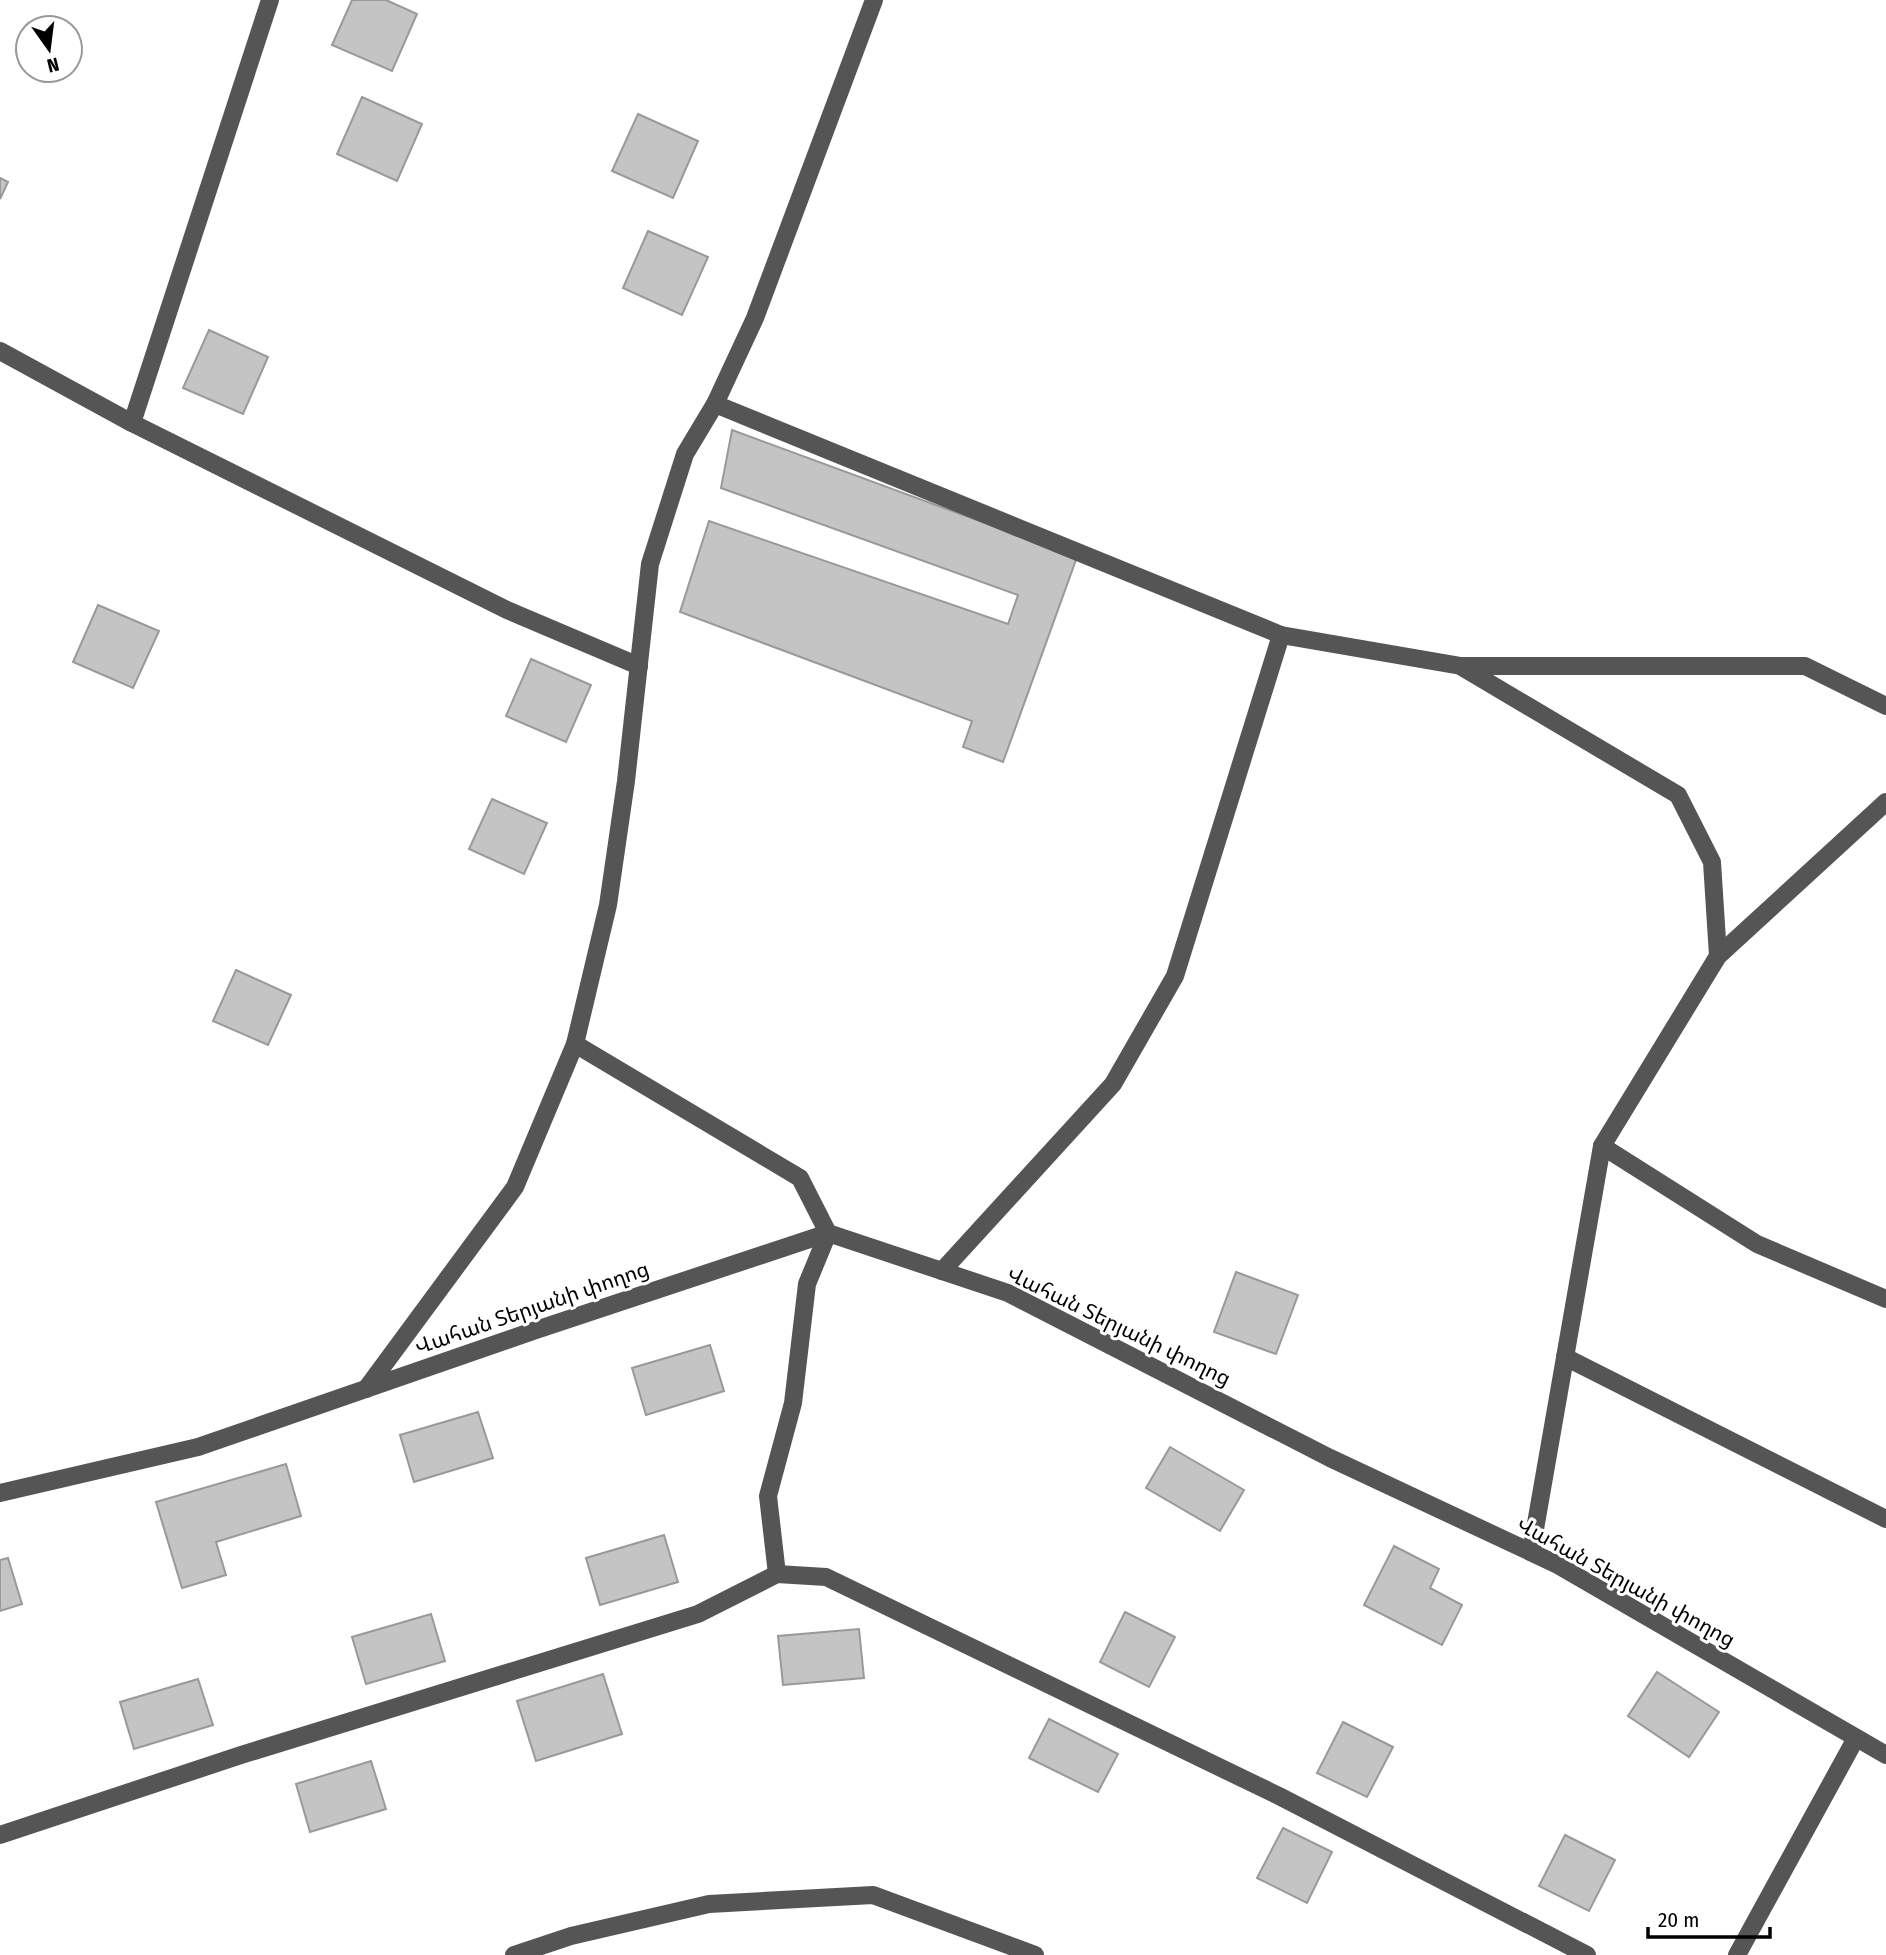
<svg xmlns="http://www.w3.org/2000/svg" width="1886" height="1955" font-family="'Fira Sans Condensed','Noto Sans Armenian',sans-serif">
<rect width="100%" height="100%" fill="#fff"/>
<g fill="#c4c4c4" stroke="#999" stroke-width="2">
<path d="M352 0H386L417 14 392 71 332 45Z"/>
<path d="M362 97 422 124 397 181 337 154Z"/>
<path d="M638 114 698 141 673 198 612 171Z"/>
<path d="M0 178 8 182 0 199Z"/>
<path d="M648 231 708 257 682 315 623 288Z"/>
<path d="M209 330 268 357 243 414 183 388Z"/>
<path d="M732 430 1077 557 1003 762 963 747 972 721 680 612 709 521 1008 624 1018 595 721 488Z"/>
<path d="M98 605 159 631 133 688 73 662Z"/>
<path d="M531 659 591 685 566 742 506 716Z"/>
<path d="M492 799 547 823 524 874 469 849Z"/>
<path d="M236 970 291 995 268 1045 213 1021Z"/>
<path d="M1236 1272 1298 1295 1276 1354 1214 1332Z"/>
<path d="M710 1345 724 1391 646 1415 632 1368Z"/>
<path d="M478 1412 493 1458 414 1482 400 1435Z"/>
<path d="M1170 1447 1244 1490 1220 1531 1146 1488Z"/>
<path d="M286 1464 301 1516 216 1542 226 1575 182 1588 156 1502Z"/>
<path d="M664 1535 678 1582 600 1605 586 1558Z"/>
<path d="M1394 1546 1439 1569 1430 1588 1462 1605 1442 1645 1364 1605Z"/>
<path d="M8 1558 22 1604 0 1611V1560Z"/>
<path d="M1125 1612 1175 1637 1149 1687 1100 1662Z"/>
<path d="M431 1614 445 1661 366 1684 352 1637Z"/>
<path d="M859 1629 864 1678 783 1685 778 1636Z"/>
<path d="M1657 1672 1719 1712 1689 1757 1628 1716Z"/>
<path d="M603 1674 622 1734 536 1761 517 1701Z"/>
<path d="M198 1679 213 1725 134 1749 120 1702Z"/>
<path d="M1049 1719 1118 1754 1098 1792 1029 1758Z"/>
<path d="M1343 1722 1393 1747 1367 1797 1317 1773Z"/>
<path d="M371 1761 386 1809 310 1832 296 1784Z"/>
<path d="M1283 1828 1332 1852 1307 1903 1257 1878Z"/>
<path d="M1565 1835 1615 1860 1589 1911 1539 1886Z"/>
</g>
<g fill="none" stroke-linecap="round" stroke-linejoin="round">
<g stroke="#555" stroke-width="18">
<path d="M0 351 132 423 507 610 639 666"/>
<path d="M715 404 1281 635 1461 666H1805L1886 706"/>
<path d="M132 423 270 0"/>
<path d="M1462 667 1678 795 1712 862 1718 956"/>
<path d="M575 1044 800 1178 828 1233 807 1284 793 1403 768 1496 777 1574"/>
<path d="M1602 1146 1757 1244 1886 1299"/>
<path d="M942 1271 1113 1084 1175 976 1281 635"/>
<path d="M1565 1357 1886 1519"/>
<path d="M366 1389 515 1187 575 1044 608 905 626 781 650 564 685 454 715 404 755 318 874 0"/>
<path d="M0 1493 198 1447 533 1331 828 1233 1008 1293 1330 1458 1556 1564 1886 1755"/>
<path d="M1531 1552 1602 1146 1718 956 1886 802"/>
<path d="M0 1835 241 1755 698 1614 777 1574 826 1577 1279 1796 1587 1955"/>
<path d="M514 1955 571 1936 709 1904 873 1895 1035 1955"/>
<path d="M1737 1955 1856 1738"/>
</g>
</g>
<g text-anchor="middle" stroke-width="6" stroke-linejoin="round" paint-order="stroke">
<g font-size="21" fill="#000" stroke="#fff">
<text transform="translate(532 1308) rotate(-19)" y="7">Վահան Տերյանի փողոց</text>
<text transform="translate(1119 1326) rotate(26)" y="7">Վահան Տերյանի փողոց</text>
<text transform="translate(1626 1582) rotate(29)" y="7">Վահան Տերյանի փողոց</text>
</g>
</g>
<g transform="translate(49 49) rotate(166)"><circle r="33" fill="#ffffff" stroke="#999999" stroke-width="2"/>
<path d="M0-5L12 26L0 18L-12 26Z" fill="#000000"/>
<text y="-10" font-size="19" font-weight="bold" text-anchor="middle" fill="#000000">N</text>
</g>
<path d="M1648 1927v10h122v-10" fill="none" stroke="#000000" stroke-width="3.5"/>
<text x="1658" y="1927" font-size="21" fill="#000000" stroke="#ffffff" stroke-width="5" paint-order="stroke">20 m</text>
</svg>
